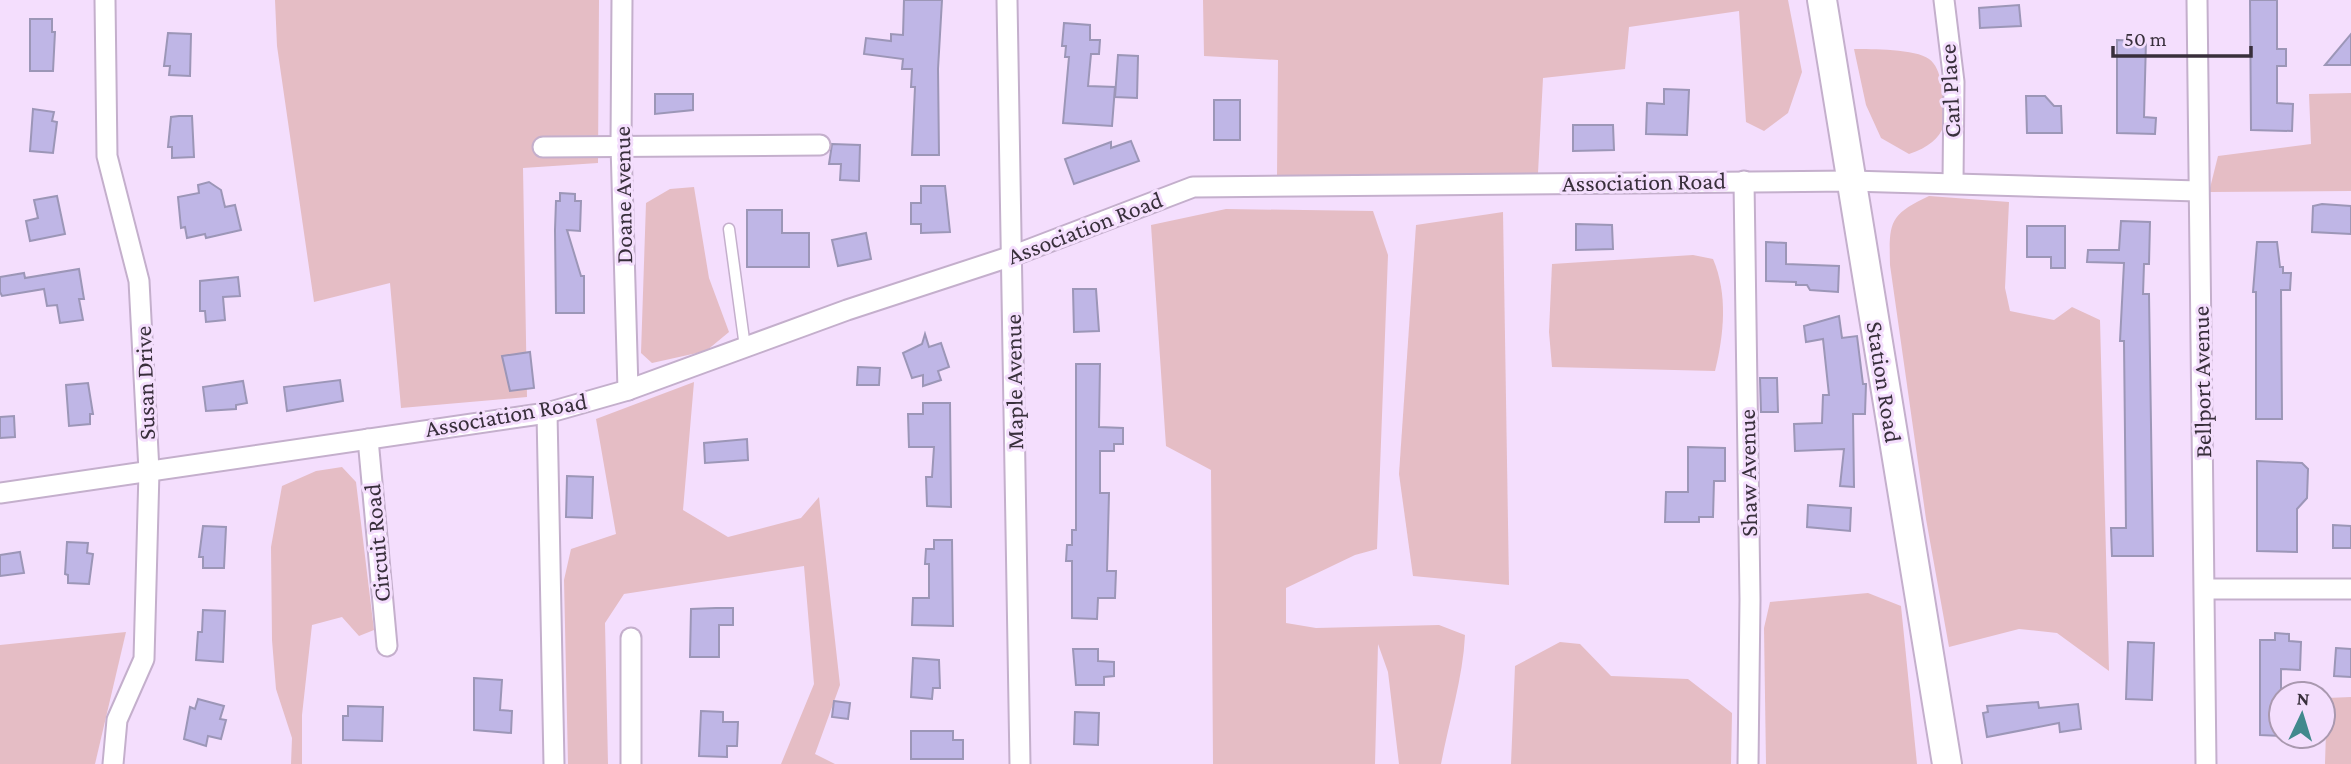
<svg xmlns="http://www.w3.org/2000/svg" width="2351" height="764" font-family="'Crimson Pro',serif">
<rect width="100%" height="100%" fill="#f4defd"/>
<g fill="#e5bdc5">
<path d="M275 0H599L598 163 523 168 527 397 401 408 390 283 314 302 277 46Z"/>
<path d="M1203 0H1788L1802 72 1788 113 1764 131 1746 122 1739 11 1629 27 1625 69 1543 78 1538 173 1277 176 1278 60 1204 56Z"/>
<path d="M1854 49C1871 49 1916 49 1929 59 1936 64 1939 73 1941 82 1951 118 1948 141 1909 154L1881 138 1866 105Z"/>
<path d="M2351 93V191L2209 192 2218 156 2311 144 2309 94Z"/>
<path d="M694 187 709 278 729 332 706 351 652 363 641 353 646 203 670 189Z"/>
<path d="M1929 196 2009 202 2005 288 2010 311 2054 320 2072 307 2100 320 2109 671 2057 633 2019 629 1949 647 1926 519 1890 265C1889 222 1889 215 1929 196Z"/>
<path d="M1226 209 1373 211 1388 255 1377 549 1355 555 1286 588V623L1316 628 1439 625 1465 635C1463 678 1449 721 1441 764H1399L1388 672 1378 644 1375 764H1213L1211 470 1166 446 1151 225Z"/>
<path d="M1503 212 1509 585 1413 576 1399 474 1416 225Z"/>
<path d="M1693 255 1713 259C1728 294 1724 334 1715 371L1552 367 1549 332 1552 264Z"/>
<path d="M694 382 683 510 728 537 801 518 819 497 840 685 815 754 835 764H781L814 684 804 566 624 594 605 623 608 764H568L564 580 571 549 616 534 596 419Z"/>
<path d="M342 467 356 482 374 630 359 636 342 617 312 625 302 715V764H291L292 738 276 689 272 640 271 547 282 486 316 471Z"/>
<path d="M1868 593 1901 606 1917 764H1766L1764 628 1770 602Z"/>
<path d="M126 632 95 764H0V645Z"/>
<path d="M1560 642 1580 644 1611 676 1688 679 1732 713 1731 764H1511L1515 666Z"/>
<path d="M2351 697V764H2325L2327 698Z"/>
</g>
<g fill="#bfb6e6" stroke="#9c96b7" stroke-width="2">
<path d="M904 0H942L938 69 939 155H912L915 87H911L912 69H902L903 59 864 54 866 38 891 41V34L903 35Z"/>
<path d="M2250 0H2277V49H2286V66H2277V103L2293 104 2292 131 2251 130Z"/>
<path d="M2019 5 2021 26 1980 28 1979 8Z"/>
<path d="M30 19H52V32H55L53 71H30Z"/>
<path d="M1064 23 1090 25V40H1100L1099 54H1091L1088 86 1115 87 1112 126 1063 123 1069 57H1065L1066 46H1062Z"/>
<path d="M168 33 191 34 190 76 169 75 170 66H164Z"/>
<path d="M2351 34V65H2325Z"/>
<path d="M2117 40 2146 41 2144 117 2156 118 2155 134 2117 133Z"/>
<path d="M1118 55 1138 56 1137 98 1115 97Z"/>
<path d="M1664 89 1689 90 1687 135 1646 134 1647 103 1664 104Z"/>
<path d="M655 94H693V110L655 114Z"/>
<path d="M2026 96H2045L2054 106H2061L2062 133H2027Z"/>
<rect x="1214" y="100" width="26" height="40"/>
<path d="M33 109 54 112 52 121 57 122 53 153 30 151Z"/>
<path d="M179 116H192L194 157 172 158V147H168L171 117Z"/>
<path d="M1573 125H1613L1614 150 1573 151Z"/>
<path d="M1131 141 1139 161 1074 184 1065 159 1111 142V148Z"/>
<path d="M832 144 860 145 859 181 840 180 841 164H829Z"/>
<path d="M209 182 221 190 225 207 235 205 241 230 206 238 205 234 187 238 185 227 181 228 178 197 199 193 198 185Z"/>
<path d="M921 186H945L950 232 921 233V224H911V203H921Z"/>
<path d="M560 193 575 194V201H581L580 231 567 230 581 276H584V313H556L555 230 556 201H560Z"/>
<path d="M57 196 65 234 30 241 26 221 38 218 34 200Z"/>
<path d="M2322 204 2351 206V234L2312 232 2313 206Z"/>
<path d="M747 210H782V233H809V267H747Z"/>
<path d="M2121 221 2150 222 2149 264H2144L2143 294H2149L2153 556H2112L2111 528H2126L2124 341H2120L2124 263 2087 262 2088 250H2119Z"/>
<path d="M1576 224 1612 225 1613 249 1576 250Z"/>
<path d="M2027 226H2065V268H2051V257H2027Z"/>
<path d="M866 233 871 259 838 266 832 240Z"/>
<path d="M1766 242 1786 243V264L1839 266 1838 292 1810 290 1807 285H1796V282L1766 281Z"/>
<path d="M2257 242H2277L2280 267H2283V273H2291L2290 290H2281L2282 419H2256V292H2253Z"/>
<path d="M79 269 84 299H79L83 320 60 323 57 305 47 306 44 289 2 296 0 292V277L24 273 25 278Z"/>
<path d="M238 277 240 296 223 297 225 320 206 322 205 311H200V281Z"/>
<path d="M1073 289H1096L1099 331 1074 332Z"/>
<path d="M1839 316 1842 338 1857 336 1863 384H1866L1865 414H1853L1854 487 1840 486 1844 449 1795 451 1794 424 1822 423 1823 395H1829L1823 339 1806 342 1804 326Z"/>
<path d="M925 334 929 347 941 343 949 367 938 371 941 380 923 386V375L912 378 903 353 922 344Z"/>
<path d="M530 352 534 388 510 391 502 356Z"/>
<path d="M1076 364H1100L1099 427 1123 428V444H1114V451H1100V493H1109L1107 571H1116L1115 598H1098L1097 619 1072 618V561H1066L1067 545H1072V530H1076Z"/>
<path d="M858 367 880 368 879 385H857Z"/>
<path d="M1760 378H1777L1778 412H1761Z"/>
<path d="M340 380 343 401 287 411 284 387Z"/>
<path d="M243 381 247 403 236 405V409L206 411 203 387Z"/>
<path d="M88 383 93 414H90V424L69 426 66 385Z"/>
<path d="M923 403H950L951 507 927 506 926 477H932L934 447H909L908 414H923Z"/>
<path d="M14 416 15 437 0 438V417Z"/>
<path d="M747 439 748 460 705 463 704 443Z"/>
<path d="M1688 447 1725 448V481H1714L1713 517H1699V522H1665L1666 492H1688Z"/>
<path d="M2257 461 2302 463 2308 469 2307 498 2297 509V552L2257 551Z"/>
<path d="M567 476 593 477 592 518 566 517Z"/>
<path d="M1808 505 1851 508 1850 531 1807 527Z"/>
<path d="M2333 525 2351 526V548H2333Z"/>
<path d="M203 526 226 527 224 568H203V557H199Z"/>
<path d="M934 540H952L953 626 912 625 913 598H929V564H925L926 549H934Z"/>
<path d="M67 542 88 543 87 553 93 554 89 584 68 583V575L65 574Z"/>
<path d="M20 552 24 573 0 576V555Z"/>
<path d="M716 608H733V625H719V657H690L691 609Z"/>
<path d="M203 610 225 611 223 662 196 660 198 632H202Z"/>
<path d="M2275 633 2289 634V641L2301 642 2300 670 2281 669V736L2260 735V640H2275Z"/>
<path d="M2128 642 2154 643 2152 700 2126 699Z"/>
<path d="M2336 648 2351 649V677L2334 676Z"/>
<path d="M1073 649H1098V661L1114 662V676L1104 677V685H1076Z"/>
<path d="M913 658 939 660 940 688H933L932 699 911 697Z"/>
<path d="M474 678 502 680 500 710 512 711 511 733 474 730Z"/>
<path d="M198 699 224 706 220 719 226 720 221 739 208 736 206 746 184 739 190 707 195 709Z"/>
<path d="M834 701 850 703 848 719 832 717Z"/>
<path d="M2038 702 2039 708 2078 704 2081 729 2060 732 2059 723 1987 737 1983 713 1988 712 1987 706Z"/>
<path d="M348 706 383 707 382 741 343 740V716H348Z"/>
<path d="M701 711 723 712V722H738L737 746H727V757L699 756Z"/>
<path d="M1075 712 1099 713 1098 745 1074 744Z"/>
<path d="M911 731H953V740H963V759H911Z"/>
</g>
<g fill="none" stroke-linecap="round" stroke-linejoin="round">
<defs>
<path id="lane" d="M729 229 745 347"/>
<g id="street">
<path d="M105 0 107 156 139 281 149 471 144 659 117 720 113 764"/>
<path d="M622 0 621 145 628 390"/>
<path d="M1007 0 1020 764"/>
<path d="M1944 0 1954 82 1953 182"/>
<path d="M2197 0 2206 764"/>
<path d="M543 147 820 145"/>
<path d="M1744 181 1750 599 1748 764"/>
<path d="M547 413 554 764"/>
<path d="M368 439 387 646"/>
<path d="M0 493 547 413 628 390 847 310 1012 256 1193 187 1851 181 2198 191"/>
<path d="M2206 589H2351"/>
<path d="M631 638V764"/>
</g>
<path id="secondary" d="M1822 0 1947 764"/>
</defs>
<use href="#lane" stroke="#c4afcc" stroke-width="13"/>
<use href="#street" stroke="#c4afcc" stroke-width="23"/>
<use href="#secondary" stroke="#c4afcc" stroke-width="32"/>
<use href="#lane" stroke="#fff" stroke-width="10"/>
<use href="#street" stroke="#fff" stroke-width="19"/>
<use href="#secondary" stroke="#fff" stroke-width="28"/>
</g>
<g text-anchor="middle" stroke-width="6" stroke-linejoin="round" paint-order="stroke">
<g font-size="24" fill="#382f3b" stroke="#f4defd">
<text transform="translate(1950 91) rotate(-93)" y="8">Carl Place</text>
<text transform="translate(1644 182) rotate(-1)" y="8">Association Road</text>
<text transform="translate(623 195) rotate(-91)" y="8">Doane Avenue</text>
<text transform="translate(1085 228) rotate(-21)" y="8">Association Road</text>
<text transform="translate(1014 382) rotate(-91)" y="8">Maple Avenue</text>
<text transform="translate(1884 382) rotate(81)" y="8">Station Road</text>
<text transform="translate(2202 382) rotate(-91)" y="8">Bellport Avenue</text>
<text transform="translate(145 383) rotate(-92)" y="8">Susan Drive</text>
<text transform="translate(506 415) rotate(-10)" y="8">Association Road</text>
<text transform="translate(1748 473) rotate(-91)" y="8">Shaw Avenue</text>
<text transform="translate(377 543) rotate(-95)" y="8">Circuit Road</text>
</g>
</g>
<g transform="translate(2302 715) rotate(4)"><circle r="33" fill="#f4defd" stroke="#a998af" stroke-width="2"/>
<path d="M0-5L12 26L0 18L-12 26Z" fill="#41898d"/>
<text y="-10" font-size="19" font-weight="bold" text-anchor="middle" fill="#382f3b">N</text>
</g>
<path d="M2113 46v10h138v-10" fill="none" stroke="#382f3b" stroke-width="3.5"/>
<text x="2124" y="46" font-size="21" fill="#382f3b" stroke="#f4defd" stroke-width="5" paint-order="stroke">50 m</text>
</svg>
